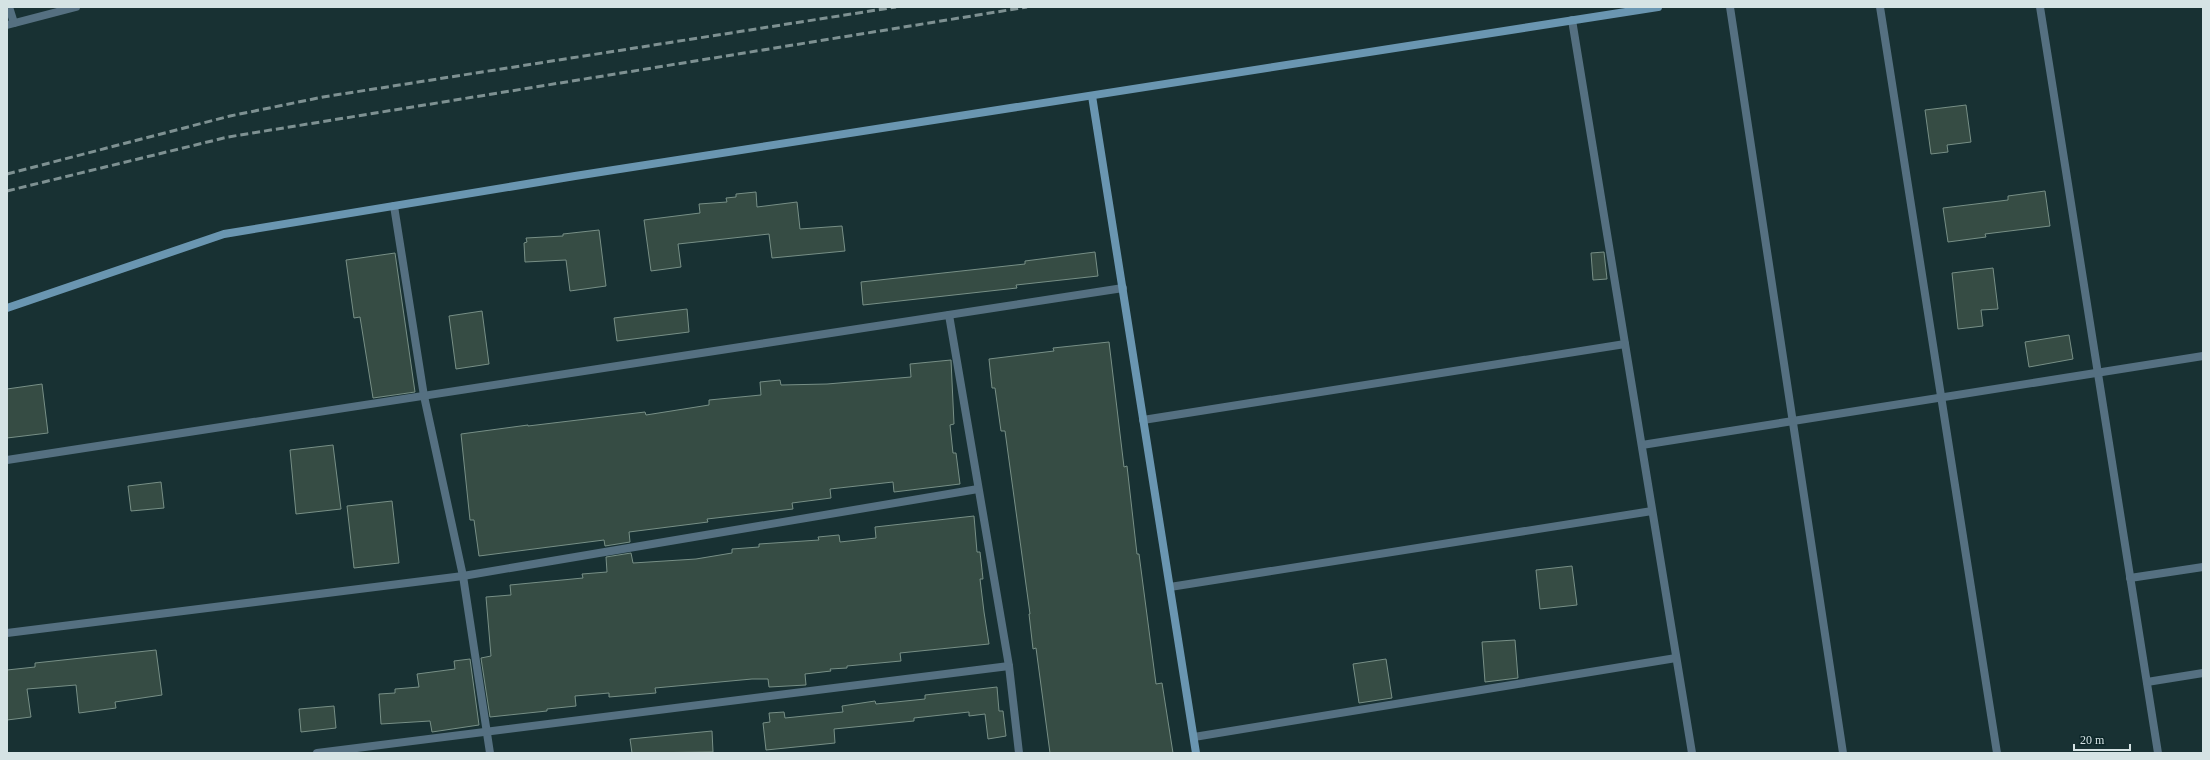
<svg xmlns="http://www.w3.org/2000/svg" width="2210" height="760" font-family="Georgia,serif">
<rect width="100%" height="100%" fill="#183133"/>
<g fill="#364c44" stroke="#778f86">
<path d="M1966 105 1971 142 1947 145 1948 152 1931 154 1925 110Z"/>
<path d="M2045 191 2050 226 1985 234 1986 237 1948 242 1943 208 2008 200V196Z"/>
<path d="M756 192 757 207 797 202 800 229 842 226 845 251 772 258 769 234 724 239 678 244 681 267 651 271 644 220 700 213 699 204 727 202 726 198 736 197V194Z"/>
<path d="M599 230 606 286 570 291 566 260 525 262 524 243 527 242 526 238 563 236V234Z"/>
<path d="M1095 252 1098 276 1016 285 1017 288 863 305 861 282 1025 264V261Z"/>
<path d="M1604 252 1607 279 1593 280 1591 253Z"/>
<path d="M395 253 415 392 373 398 360 317 354 318 346 260Z"/>
<path d="M1993 268 1998 309 1981 310 1983 326 1958 329 1952 273Z"/>
<path d="M687 309 689 332 617 341 614 318Z"/>
<path d="M482 311 489 364 456 369 449 316Z"/>
<path d="M2069 335 2073 359 2029 367 2025 342Z"/>
<path d="M1109 342 1124 467 1127 466 1137 554H1139L1156 684 1162 683 1173 753H1050L1036 648 1033 649 1029 614H1030L1005 431H1001L995 388H992L989 359 1054 351 1053 348Z"/>
<path d="M951 360 954 424 950 425 953 453H956L960 484 894 492 893 482 830 489 831 498 792 503 793 509 707 519 708 522 629 532 630 542 605 546 604 540 479 556 474 520H470L461 434 528 425V426L645 412 646 415 709 405V400L761 395 760 382 780 380 781 385 827 384 911 377 910 364Z"/>
<path d="M42 384 48 433 7 438V389Z"/>
<path d="M333 445 341 509 296 514 290 450Z"/>
<path d="M161 482 164 508 131 511 128 486Z"/>
<path d="M392 501 399 563 354 568 347 506Z"/>
<path d="M974 516 977 552H980L983 579H980L984 612 989 644 900 653 901 661 847 666V668L830 669 831 671 805 674 806 685 769 687 768 679H752L655 688 656 693 609 697V693L575 696 576 706 547 709V711L490 717 481 658 491 656 486 597 511 595 510 585 583 578 582 574 607 572 606 557 631 553 633 563 696 559 732 553V549L759 547V544L819 540 818 537 839 535 840 542 876 538 875 527Z"/>
<path d="M1572 566 1577 605 1540 609 1536 570Z"/>
<path d="M1515 640 1518 678 1485 682 1482 642Z"/>
<path d="M156 650 162 695 115 702 116 708 79 713 76 685 27 689 31 717 7 720V670L35 667V663Z"/>
<path d="M470 659 479 725 432 732 430 721 381 724 379 694 395 693V689L419 687 417 674 455 669 454 661Z"/>
<path d="M1386 659 1392 698 1359 703 1353 664Z"/>
<path d="M997 687 999 711H1003L1006 736 988 739 985 714 969 716V712L914 718V721L834 729 835 743 766 750 763 723 770 722 769 713 784 712 785 718 843 712 842 706 875 701 876 704 925 699V695Z"/>
<path d="M334 706 336 728 301 732 299 709Z"/>
<path d="M712 731 713 752 632 753 630 739Z"/>
</g>
<g fill="none" stroke-linecap="round" stroke-linejoin="round">
<g stroke="#557081" stroke-width="8">
<path d="M9 7 14 23"/>
<path d="M1730 7 1843 753"/>
<path d="M1880 7 1997 753"/>
<path d="M2040 7 2158 753"/>
<path d="M1572 20 1692 753"/>
<path d="M7 25 76 7"/>
<path d="M394 206 424 396 463 576 490 753"/>
<path d="M949 315 1009 666 1019 753"/>
<path d="M1143 420 1625 344"/>
<path d="M1642 445 2203 356"/>
<path d="M7 460 1123 288"/>
<path d="M2130 578 2203 567"/>
<path d="M1170 587 1652 511"/>
<path d="M7 633 463 576 978 489"/>
<path d="M2147 682 2203 673"/>
<path d="M1194 737 1676 658"/>
<path d="M317 753 1009 666"/>
</g>
<g stroke="#6a96b1" stroke-width="8">
<path d="M1092 96 1196 753"/>
<path d="M7 308 224 234 575 176 1658 7"/>
</g>
<g stroke="#7e9192" stroke-width="3" stroke-dasharray="8 4" stroke-linecap="butt">
<path d="M7 174 230 116 323 97 896 7"/>
<path d="M7 191 228 137 1027 7"/>
</g>
</g>
<rect width="2210" height="760" fill="none" stroke="#d5e3e4" stroke-width="16"/>
<path d="M2074 744v6h56v-6" fill="none" stroke="#d5e3e4" stroke-width="2"/>
<text x="2080" y="744" font-size="12" fill="#d5e3e4" stroke="#0d2729" stroke-width="3" paint-order="stroke">20 m</text>
</svg>
